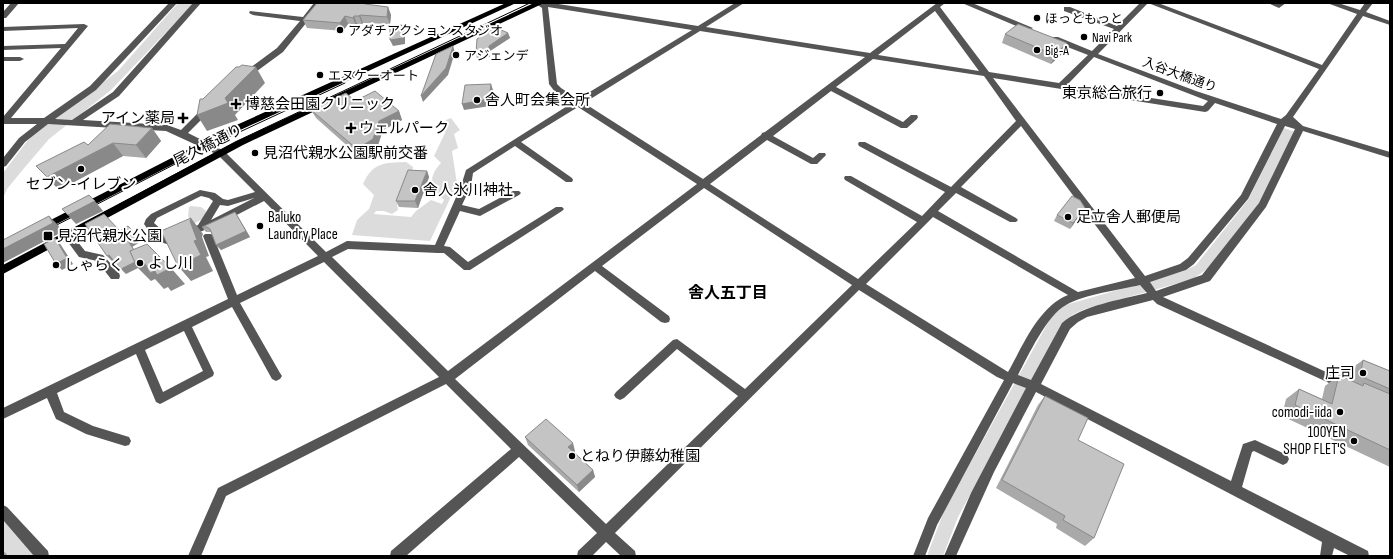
<svg xmlns="http://www.w3.org/2000/svg" width="1393" height="559" font-family="'Sofia Sans Condensed','Noto Sans JP',sans-serif">
<rect width="100%" height="100%" fill="#fff"/>
<g fill="#dcdcdc">
<path d="M178 3H194L111 90 49 139 25 167 7 189 3 198V173L28 140 35 133 118 71Z"/>
<path d="M451 118 460 130 454 134 458 148 452 151 457 184 430 241 352 235 357 220 369 209 374 195 363 184C373 162 384 163 406 162L413 167 412 172 397 205 398 210 392 214 384 211H376L374 214 411 217 416 211 431 200 442 204 444 200C431 186 427 178 441 163L434 156 445 133 446 120Z"/>
<path d="M1284 128 1295 132 1259 205 1207 269 1193 279 1085 309 1072 315 1062 325 958 517 943 556H927L944 511 1050 319 1062 306 1184 271 1196 265 1248 200Z"/>
<path d="M191 206 201 207 206 211C205 219 199 222 191 224L188 216 189 207Z"/>
<path d="M3 520 35 556H3Z"/>
</g>
<g fill="none" stroke-linecap="round" stroke-linejoin="round">
<path stroke="#a3a3a3" stroke-width="5" d="M3 554 5 556"/>
<g fill="#555" fill-rule="evenodd">
<path d="M11 3H19L6 18H3V12Z"/>
<path d="M169 3H177L96 90 55 119 72 120 113 92 193 3H201L119 96 83 120 167 125 181 130 204 107H210V111L188 133 224 151 326 252 347 241 435 245 461 186 466 170 572 103 555 92 549 84 542 8 535 3H552L698 26 735 3H744L706 27 870 53 937 3H945L940 7 989 72 1059 83 1088 55 1052 41V37H1058L1092 51 1114 29 1064 11V7H1070L1117 26 1140 3H1148L1098 54 1196 91 1281 119 1286 115 1319 69 1148 3H1158L1322 65 1357 14 1327 3H1338L1360 10 1365 3H1373L1366 12 1390 21V25L1363 16 1293 117 1303 126 1390 152V158L1303 131 1266 207 1210 281 1163 297 1348 382 1350 385 1348 388 1344 390 1340 388 1157 304 1153 300 1087 317 1078 322 1070 329 1041 384 1231 481 1243 444 1255 440 1287 455 1289 459 1287 463 1283 465 1254 451 1252 452 1242 487 1368 551 1369 556H1350L1334 548 1332 556H1320L1322 542 1036 392 994 472 956 556H944L971 493 1026 388 1013 383 937 525 925 556H913L928 518 1004 380 997 377 859 290 615 533 635 551 636 556H621L606 542 592 556H577L578 551 597 533 519 457 406 556H390L391 551 511 449 446 384 226 496 201 556H188L218 488 439 377 324 262 240 303 280 373 282 376 280 379 276 381 272 379 232 307 192 327 214 373 213 376 164 402 160 404 156 402 136 354 57 393 64 412 93 426 129 437 131 441 129 445 125 446 86 434 56 419 47 398 3 419V408L228 299 203 236 205 234H211L213 236 237 295 318 256 264 201 227 220 173 244C162 247 150 233 144 224L146 219 151 214 200 190 215 193 223 199 228 200 255 192 218 155 166 131 48 124 25 142 6 166 3 167V158L19 138 37 124H3V117L61 48 3 50V46L65 44 78 28 3 31V27L84 24 88 26 11 118H44L90 86ZM548 7 692 30 578 99 561 88 557 84ZM935 11 979 71 878 55ZM700 31 865 57 765 132 762 133 761 135 703 179 584 103ZM1094 57 1208 101 1203 106 1067 85ZM873 59 984 76 1016 121 951 187 865 142H859L858 144 859 146 945 192 922 216 851 176H845L844 178 845 180 917 222 858 279 710 184 767 140 811 164H817L826 155 825 153H819L813 158 773 136 831 91 901 128H907L917 119 918 117 917 115H911L903 122 836 87ZM993 78 1205 112 1208 111 1215 103 1277 124 1241 195 1188 258 1180 264 1145 276ZM578 107 697 184 448 371 332 257 348 249 438 253H444L464 270H470L562 211 564 209 562 207H556L468 262 450 247 444 246 460 211 480 216 519 195 521 193 519 191H513L479 209 462 205 471 186 473 173 515 146 566 182H572L573 180 572 178 521 142ZM1021 126 1135 278 1078 292 938 211 956 193 1010 222H1016L1018 220 1016 218 961 187ZM1285 126 1295 129 1259 203 1202 275 1156 291 1150 282 1186 270 1194 264 1248 199ZM704 188 852 285 745 389 677 339 673 340 616 392 614 395 616 398 620 400 624 398 677 349 738 396 606 524 455 379 595 271 661 322 665 323 669 322 670 319 669 316 602 266ZM201 196 209 198 213 201 198 225 170 237 154 223 157 218ZM254 198 211 220 220 205 228 206ZM933 217 1068 295C1038 307 1023 346 1008 372L866 284ZM1140 285 1147 293C1120 300 1083 305 1062 323L1031 380 1018 375C1028 356 1047 315 1066 305 1085 294 1119 290 1140 285ZM184 331 203 371 163 392 145 350Z"/>
<path d="M314 3H322L283 52 249 77H243V73L277 48 300 21 253 15 249 13 250 11 303 17Z"/>
<path d="M962 3H972L1033 28 1029 30H1026Z"/>
<path d="M1268 3H1286L1279 8Z"/>
<path d="M3 57H20L24 59 20 61H3Z"/>
<path d="M67 230 70 232 85 251 103 255 119 273 120 276 119 279H111L97 261 79 257 62 234Z"/>
<path d="M3 505 7 507 48 551 49 556H34L3 520Z"/>
</g>
<g fill="#000" fill-rule="evenodd">
<path d="M506 3H516L238 131 45 230 42 231 37 228 39 226 232 127Z"/>
<path d="M534 3H544L243 145 3 274V265L237 141Z"/>
</g>
<g stroke="#000" stroke-width="1">
<path d="M47 230 216 143 345 83"/>
<path d="M3 267 235 142 530 3"/>
</g>
</g>
<g fill="#a9a9a9">
<path d="M368 5 388 7 391 15 390 24 363 23 362 24H357L356 26 348 24 343 31 307 28 303 20Z"/>
<path d="M508 33 510 38 490 51V57L477 59 476 53Z"/>
<path d="M1005 34 1063 53 1051 64 1002 43Z"/>
<path d="M355 101 399 111 402 120 383 130 377 148 361 158 316 118 311 110Z"/>
<path d="M152 128 161 141 146 158 123 156 59 190 36 166 88 145Z"/>
<path d="M427 171 429 177 418 208 399 207 396 201Z"/>
<path d="M1085 208 1081 214 1070 229 1054 221 1057 215Z"/>
<path d="M235 212 250 237 221 250 211 232H206L202 227Z"/>
<path d="M1363 360 1390 371V467L1282 416 1286 399 1299 389 1322 399 1325 386 1339 375 1352 381 1356 365Z"/>
<path d="M1045 396 1078 440 1094 538 1085 546 1056 528 1057 524 996 488 1038 405Z"/>
<path d="M525 437 575 451 574 452 593 470 595 477 579 492 528 445Z"/>
</g>
<g fill="#898989">
<path d="M388 7 391 15 390 24 387 17Z"/>
<path d="M360 15 363 23 362 24 359 16Z"/>
<path d="M345 16 348 24 343 31 340 23Z"/>
<path d="M354 16 357 24 356 26 353 18Z"/>
<path d="M402 25 405 32V44L393 46 390 40Z"/>
<path d="M508 33 510 38 490 51V57L489 51V46Z"/>
<path d="M1067 43 1063 53 1051 64 1055 55Z"/>
<path d="M453 46 455 52 448 75 423 102 421 96Z"/>
<path d="M256 67 265 83 235 115 238 120 207 131 197 115 225 98Z"/>
<path d="M491 84 493 90 490 106 464 110 462 104Z"/>
<path d="M399 111 402 120 383 130 377 148 361 158 357 149 379 121Z"/>
<path d="M152 128 161 141 146 158 136 145Z"/>
<path d="M113 143 123 156 59 190 47 177Z"/>
<path d="M427 171 429 177 418 208 415 201Z"/>
<path d="M95 201 103 211 76 224 68 215Z"/>
<path d="M1085 208 1081 214 1070 229 1073 223Z"/>
<path d="M235 212 250 237 221 250 216 245Z"/>
<path d="M49 216 58 225 62 232 3 263V249Z"/>
<path d="M191 218 203 234 202 237 209 256 206 257 213 271 191 281 178 266 194 241 190 221Z"/>
<path d="M138 236 142 241 132 247 144 262 155 271 171 268 185 284 171 291 168 287 164 289 155 279 151 281 138 268 126 274 121 269 128 241Z"/>
<path d="M55 238 61 245 73 264 62 270 56 264Z"/>
<path d="M109 255 114 260 112 261 107 256Z"/>
<path d="M573 443 575 451 571 455 568 447Z"/>
<path d="M593 470 595 477 579 492 577 485Z"/>
</g>
<g fill="#c4c4c4" stroke="#898989">
<path d="M317 3H367L365 4 388 7 387 17 360 15 359 16H354L353 18 345 16 340 23 303 20Z"/>
<path d="M1018 24 1067 43 1055 55 1005 34Z"/>
<path d="M402 25 403 38 390 40V27Z"/>
<path d="M495 27 508 33 489 46V51L476 53 477 39Z"/>
<path d="M453 46 446 68 421 96 436 54Z"/>
<path d="M242 65 256 67 225 98 228 103 197 115 200 99H203L236 67H239Z"/>
<path d="M491 84 489 99 462 104 465 85Z"/>
<path d="M375 91 399 111 379 121 373 139 357 149 311 110 346 93 355 101Z"/>
<path d="M110 124 152 128 136 145 113 143 47 177 36 166 84 142 88 145Z"/>
<path d="M408 170 427 171 415 201H396Z"/>
<path d="M89 195 95 201 68 215 62 209Z"/>
<path d="M1072 196 1080 200 1085 208 1073 223 1057 215Z"/>
<path d="M235 212 246 231 216 245 210 229 207 227H202Z"/>
<path d="M104 214 120 231 128 226 138 236 128 241 134 250 130 251 135 262 121 269 109 255 107 256 85 224Z"/>
<path d="M49 216 53 223 3 249V240Z"/>
<path d="M191 218 190 221 197 240 194 241 201 255 178 266 161 231Z"/>
<path d="M55 238 67 258 56 264 44 244Z"/>
<path d="M147 244 171 268 157 275 155 271 150 273 144 262 136 265 130 251Z"/>
<path d="M1363 360 1390 371V389L1360 376Z"/>
<path d="M1339 375 1363 386 1364 383 1390 394V450L1295 405 1299 389 1332 404Z"/>
<path d="M1045 396 1088 418 1078 440 1124 464 1094 538 1063 520 1065 516 1002 480Z"/>
<path d="M546 419 573 443 568 447 593 470 577 485 525 437Z"/>
</g>
<g fill="#000" stroke="#fff" stroke-width="1.5">
<circle cx="1037" cy="18" r="4"/>
<circle cx="340" cy="30" r="4"/>
<circle cx="1084" cy="37" r="4"/>
<circle cx="1037" cy="50" r="4"/>
<circle cx="456" cy="55" r="4"/>
<circle cx="320" cy="75" r="4"/>
<circle cx="1160" cy="93" r="4"/>
<circle cx="477" cy="100" r="4"/>
<path d="M234 98h4v4h4v4h-4v4h-4v-4h-4v-4h4z"/>
<path d="M181 112h4v4h4v4h-4v4h-4v-4h-4v-4h4z"/>
<path d="M349 122h4v4h4v4h-4v4h-4v-4h-4v-4h4z"/>
<circle cx="255" cy="153" r="4"/>
<circle cx="81" cy="169" r="4"/>
<circle cx="415" cy="190" r="4"/>
<circle cx="1068" cy="217" r="4"/>
<circle cx="260" cy="226" r="4"/>
<rect x="43" y="231" width="10" height="10" rx="2"/>
<circle cx="140" cy="263" r="4"/>
<circle cx="56" cy="265" r="4"/>
<circle cx="1363" cy="373" r="4"/>
<circle cx="1340" cy="412" r="4"/>
<circle cx="1354" cy="441" r="4"/>
<circle cx="572" cy="456" r="4"/>
</g>
<g text-anchor="middle" stroke-width="4" stroke-linejoin="round" paint-order="stroke">
<g font-size="13" fill="#000" stroke="#fff" text-anchor="start">
<text x="1045" y="23">ほっともっと</text>
<text x="348" y="35">アダチアクションスタジオ</text>
<text x="1092" y="42">Navi Park</text>
<text x="1045" y="55">Big-A</text>
<text x="464" y="60">アジェンデ</text>
<text x="328" y="80">エヌケーオート</text>
</g>
<g font-size="13" fill="#000" stroke="#fff">
<text transform="translate(1180 74) rotate(20)" y="5">入谷大橋通り</text>
</g>
<g font-size="15" fill="#000" stroke="#fff" text-anchor="start">
<text x="1152" y="98" text-anchor="end">東京総合旅行</text>
<text x="485" y="105">舎人町会集会所</text>
<text x="245" y="109">博慈会田園クリニック</text>
<text x="175" y="123" text-anchor="end">アイン薬局</text>
<text x="359" y="133">ウェルパーク</text>
<text x="263" y="158">見沼代親水公園駅前交番</text>
<text x="81" y="189" text-anchor="middle">セブン-イレブン</text>
<text x="423" y="195">舎人氷川神社</text>
<text x="268" y="222">Baluko<tspan x="268" dy="17">Laundry Place</tspan></text>
<text x="1076" y="222">足立舎人郵便局</text>
<text x="57" y="241">見沼代親水公園</text>
<text x="148" y="268">よし川</text>
<text x="64" y="270">しゃらく</text>
<text x="1355" y="378" text-anchor="end">庄司</text>
<text x="1332" y="417" text-anchor="end">comodi-iida</text>
<text x="1346" y="437" text-anchor="end">100YEN<tspan x="1346" dy="17">SHOP FLET'S</tspan></text>
<text x="580" y="461">とねり伊藤幼稚園</text>
</g>
<g font-size="15" fill="#000" stroke="#fff">
<text transform="translate(208 145) rotate(-27)" y="5">尾久橋通り</text>
</g>
<g font-size="16" font-weight="bold" fill="#000" stroke="#fff">
<text x="728" y="298">舎人五丁目</text>
</g>
</g>
<rect width="1393" height="559" fill="none" stroke="#000000" stroke-width="8"/>
</svg>
